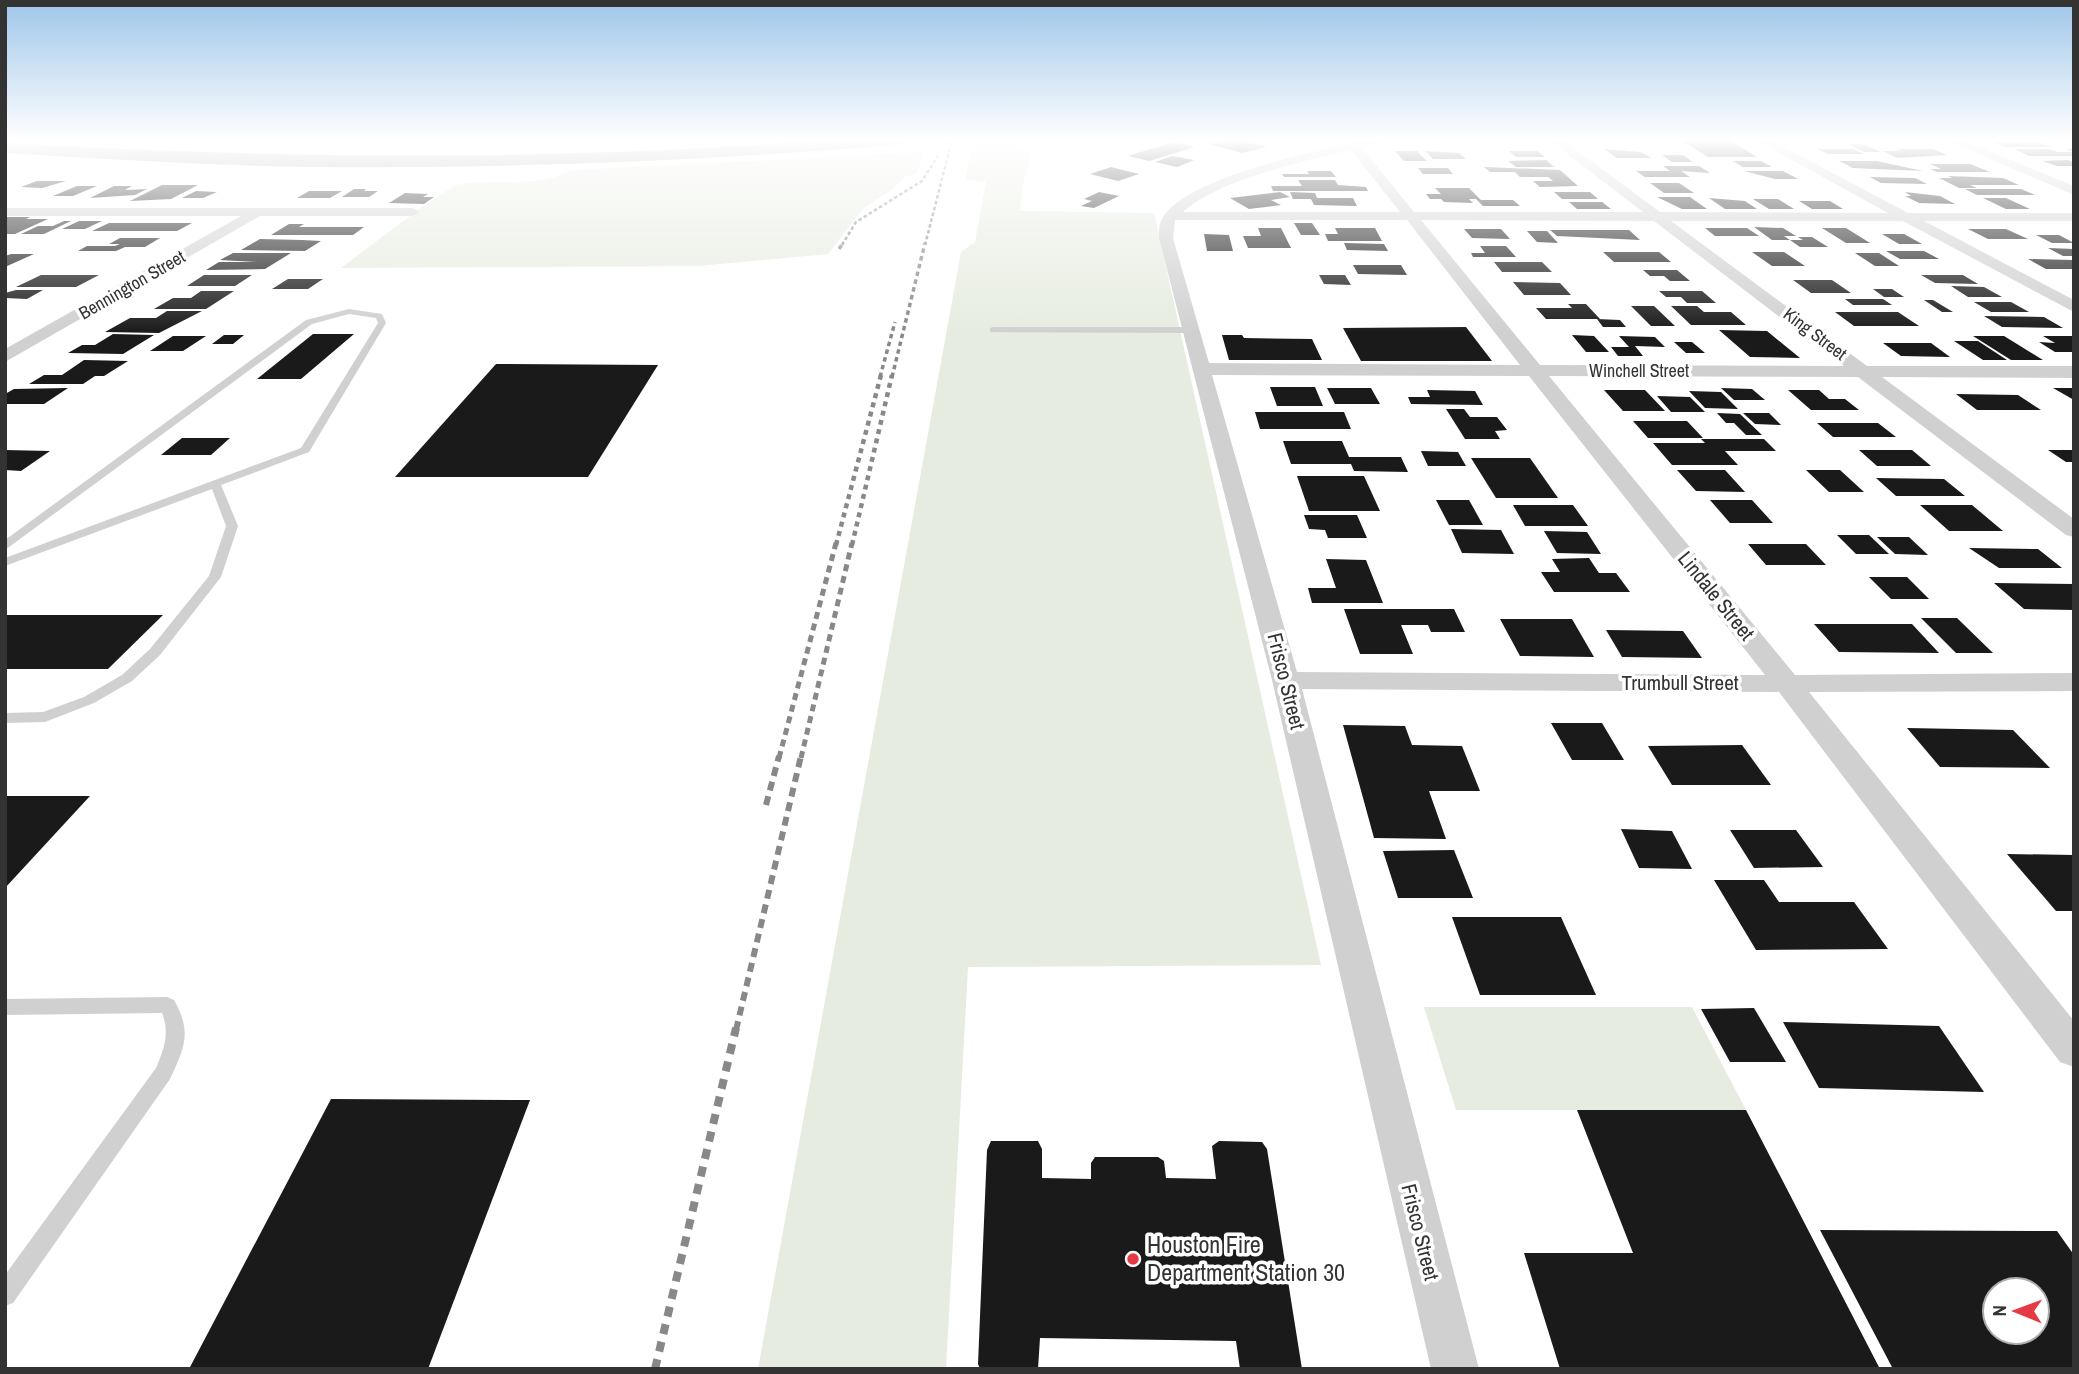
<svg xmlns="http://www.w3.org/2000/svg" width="2079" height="1374" font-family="'Archivo Narrow',sans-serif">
<rect width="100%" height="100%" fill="#fff"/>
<g fill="#e6ecdf">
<path d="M993 142 1026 149 1031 157 1023 184 1020 211 1154 213 1321 965 968 967 946 1369H758L961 252 975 242 986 182 965 179 972 147Z"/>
<path d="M924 152 917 173 905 177 895 187 863 209 828 254 699 266 341 268C359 255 446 187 460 184 498 177 535 190 571 170Z"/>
<path d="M1424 1007H1692L1746 1110H1456Z"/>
</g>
<g fill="#1a1a1a" fill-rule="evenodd">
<path d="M1226 140H1241L1267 147 1242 153 1209 144Z"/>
<path d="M1682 141H1731L1757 157H1708Z"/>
<path d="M1174 142 1195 147 1149 161 1128 156Z"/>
<path d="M1992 142H2038L2051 147H2005Z"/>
<path d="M1847 144H1864L1881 152H1864Z"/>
<path d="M1604 149 1641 152 1651 158H1617Z"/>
<path d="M1817 149H1853L1864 154H1828Z"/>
<path d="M1896 149H1933L1947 155 1897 158 1883 151H1901Z"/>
<path d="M2015 149H2049L2058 152H2073L2065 149H2074V156H2029Z"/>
<path d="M1395 151H1417L1427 161H1404Z"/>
<path d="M1425 151 1459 153 1466 159H1433Z"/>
<path d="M1509 151H1537L1545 157H1516Z"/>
<path d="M1662 155H1683L1693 162H1672Z"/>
<path d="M1172 156 1194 160 1177 167 1155 162Z"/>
<path d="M1546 160 1554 167H1516L1508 161Z"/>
<path d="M2068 160 2074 162V166H2057L2042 161Z"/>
<path d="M1733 161H1761L1772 167H1743Z"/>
<path d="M1839 161H1877L1923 171 1853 168Z"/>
<path d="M1930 164H1970L1990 172H1937L1930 169H1941Z"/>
<path d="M1663 166H1699L1710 173 1681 171 1690 177H1645L1636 171H1670Z"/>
<path d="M1111 167 1139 174 1118 181 1090 174Z"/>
<path d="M1484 167 1560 170 1578 186 1540 187 1533 181H1553L1548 177H1520L1515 172H1490Z"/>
<path d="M1418 168H1448L1453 174H1423Z"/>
<path d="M1307 171H1331L1336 177H1284L1282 174H1309Z"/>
<path d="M1744 171H1783L1798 179H1775Z"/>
<path d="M1948 176 2003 178 2019 185H1970L1977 188H1959L1939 178H1952Z"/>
<path d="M1870 177 1915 178 1927 184 1881 183Z"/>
<path d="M1298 180H1335L1338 185 1366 187 1368 191H1273L1271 186H1302Z"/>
<path d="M37 181H66L42 188 21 187Z"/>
<path d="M1650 183H1679L1694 193H1664Z"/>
<path d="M162 185H198L171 199 130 201Z"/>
<path d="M77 186H97L73 196H53Z"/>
<path d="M114 186H132L125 190 147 189 135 195 90 198Z"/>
<path d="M1435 188H1469L1481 200H1513L1520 206H1483L1476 199H1469L1473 203 1444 202 1441 199H1430L1426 194H1441Z"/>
<path d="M354 189H366L364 191H378L369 197H342Z"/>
<path d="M1965 189H2021L2035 195H1977Z"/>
<path d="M196 191 217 192 203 198H182Z"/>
<path d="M309 191H342L330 198H297Z"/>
<path d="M1099 192 1119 196 1094 208 1081 206 1092 201 1084 199Z"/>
<path d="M1280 192 1290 197 1271 200 1281 205 1249 209 1230 198Z"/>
<path d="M1290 192 1315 193 1317 198H1353L1357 206 1314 205 1311 199H1293Z"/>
<path d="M1554 192H1590L1598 199H1562Z"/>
<path d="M1905 192 1940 196 1955 204 1919 203 1905 196H1911Z"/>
<path d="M405 193 428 194 423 197H434L424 204 389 203Z"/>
<path d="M1657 197H1690L1707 209H1682Z"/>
<path d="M1709 198 1745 201 1757 209H1725Z"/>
<path d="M1983 198H2006L2030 209H2006Z"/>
<path d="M1753 199H1778L1794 209H1769Z"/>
<path d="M1799 201H1830L1843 209H1812Z"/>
<path d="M1569 202H1602L1611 209H1577Z"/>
<path d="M5 217H30L26 219H48L15 234H5Z"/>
<path d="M64 221H71L44 234H21L38 226H53Z"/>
<path d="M79 221H102L85 229H62Z"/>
<path d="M109 223H192L177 231H92Z"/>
<path d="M1294 223H1312L1320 235H1301Z"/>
<path d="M289 224H304L299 227H364L353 235H271Z"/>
<path d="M1754 227 1783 228 1796 236H1784L1790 240H1772Z"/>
<path d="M1258 228H1281L1291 248H1248L1243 236H1261Z"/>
<path d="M1335 228H1375L1382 241H1328L1325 234H1338Z"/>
<path d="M1705 228H1747L1759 236H1715Z"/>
<path d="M1822 228H1846L1870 243H1846Z"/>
<path d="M1464 229H1501L1510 239 1472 238Z"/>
<path d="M1968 229H2006L2028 239H1988Z"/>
<path d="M1550 230H1629L1640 240 1557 236Z"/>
<path d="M1527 231H1547L1558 243 1537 242Z"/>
<path d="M1204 234 1229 235 1233 251H1207Z"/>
<path d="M1882 234H1904L1922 244H1899Z"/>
<path d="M2036 235H2059L2074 243H2052Z"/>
<path d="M1798 237H1812L1828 247H1800L1790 240H1803Z"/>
<path d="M120 238H160L145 247H125L116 251H78L87 246H115L120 244H109Z"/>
<path d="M260 239 302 240 321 241 305 251 241 250Z"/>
<path d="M1344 243 1384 244 1388 251 1347 250Z"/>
<path d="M1480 246H1506L1516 257H1473L1471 253H1485Z"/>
<path d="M2048 248 2074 249V256H2063Z"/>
<path d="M1886 251H1924L1939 259H1900Z"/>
<path d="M1603 252H1659L1671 262H1614Z"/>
<path d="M1752 252H1784L1805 266H1772Z"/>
<path d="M233 253H291L265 269 206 270 219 262H258L220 260Z"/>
<path d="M1855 253H1879L1899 266H1875Z"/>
<path d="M11 254H34L5 267V256Z"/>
<path d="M2028 259 2074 260V269H2046Z"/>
<path d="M1494 262H1542L1552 272H1502Z"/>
<path d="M1353 265H1401L1407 275 1358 274Z"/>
<path d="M1643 270H1677L1690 281H1670L1664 276H1650Z"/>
<path d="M41 275H99L76 287H16Z"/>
<path d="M204 275H252L235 286H187Z"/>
<path d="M1319 275H1345L1351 285 1324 284Z"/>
<path d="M1921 275H1963L1978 284 1935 283Z"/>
<path d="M288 279H323L308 289H272Z"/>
<path d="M1793 280H1832L1851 293H1811Z"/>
<path d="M1513 282 1560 283 1571 295H1524Z"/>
<path d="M1951 286 1984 287 2002 297H1968Z"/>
<path d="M1873 289H1892L1904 297H1884Z"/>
<path d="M16 290H43L27 299 5 298V293Z"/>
<path d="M201 291H234L206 309H154L173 298H191Z"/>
<path d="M1659 291H1702L1716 303H1687L1681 297H1666Z"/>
<path d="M1845 299H1883L1892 305H1853Z"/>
<path d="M1924 300H1933L1953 312H1942Z"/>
<path d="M1974 302H2011L2029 312H1991Z"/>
<path d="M1568 304H1586L1600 319H1597L1620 320 1626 327H1603L1597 319H1546L1536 308H1572Z"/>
<path d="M1631 306H1654L1675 326H1651Z"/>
<path d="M1671 306H1697L1704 312H1731L1746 325H1691Z"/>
<path d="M167 311H202L159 333 105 332 130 318H156Z"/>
<path d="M1835 312H1898L1919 326H1854Z"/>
<path d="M1984 316 2044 317 2063 328 2002 327Z"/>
<path d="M1466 327 1492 361H1361L1343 328Z"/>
<path d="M1719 330 1767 331 1800 358 1750 357Z"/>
<path d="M113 334 154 335 123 354 68 353 82 345H95Z"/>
<path d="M313 334H354L301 379H257Z"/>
<path d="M224 335H244L233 344H212Z"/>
<path d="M1222 335H1242L1244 338 1312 339 1322 360H1229Z"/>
<path d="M1572 335 1594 336 1609 352H1586Z"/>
<path d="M173 336H206L183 351H150Z"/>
<path d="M1619 336 1655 337 1665 347 1635 346 1643 356H1618L1611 347H1629Z"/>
<path d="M1973 336H2004L2043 360H2011Z"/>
<path d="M2043 336H2074V352H2055L2039 342 2055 343Z"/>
<path d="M1954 341H1978L2007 360H1983Z"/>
<path d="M1674 342H1692L1705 353H1686Z"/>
<path d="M1883 343H1931L1950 357 1901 356Z"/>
<path d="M84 360 128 361 104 376H95L83 384H29L44 375H62Z"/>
<path d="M496 364 658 365 588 477H395Z"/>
<path d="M1270 387H1315L1323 406H1277Z"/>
<path d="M68 388 44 404H5V394L14 389Z"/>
<path d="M1327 388H1371L1380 404H1335Z"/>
<path d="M1721 388 1752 389 1765 400H1734Z"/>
<path d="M2053 388H2074V400Z"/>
<path d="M1427 390 1475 391 1483 405 1411 404 1408 397H1430Z"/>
<path d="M1604 390H1645L1665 411H1623Z"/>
<path d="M1788 390H1819L1829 399H1845L1859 410H1811Z"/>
<path d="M1689 391 1721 392 1738 409 1705 408Z"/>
<path d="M1956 394 2018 395 2041 410H1977Z"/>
<path d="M1657 396 1690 397 1705 412H1671Z"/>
<path d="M1446 409H1464L1470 417H1497L1507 430 1495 431 1500 439H1465Z"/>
<path d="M1255 412H1344L1351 429H1260Z"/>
<path d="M1717 413 1740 414 1762 435H1746L1734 423H1726Z"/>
<path d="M1743 413H1769L1781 425 1755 424Z"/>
<path d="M1633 421H1687L1703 438H1648Z"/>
<path d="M1817 423H1878L1896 437H1833Z"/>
<path d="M182 438H230L211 455H161Z"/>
<path d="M1701 439H1764L1776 451H1725L1738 465H1672L1653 443H1705Z"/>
<path d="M1283 441H1342L1349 457H1401L1408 472 1354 471 1351 464H1291Z"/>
<path d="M5 450 50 451 21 471 5 470Z"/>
<path d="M1859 450H1912L1931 466H1877Z"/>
<path d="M2048 450H2072L2074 462H2066Z"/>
<path d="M1421 451 1458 452 1466 466H1428Z"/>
<path d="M1471 458H1530L1558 498H1496Z"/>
<path d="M1677 470H1725L1745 492 1696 491Z"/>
<path d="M1806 470H1840L1864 492H1829Z"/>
<path d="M1297 476H1364L1380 511H1309Z"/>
<path d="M1876 478 1944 479 1965 496H1896Z"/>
<path d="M1436 500H1469L1483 525H1449Z"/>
<path d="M1710 500H1752L1773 523H1730Z"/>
<path d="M1513 505H1573L1588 526H1525Z"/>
<path d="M1920 505H1972L2003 531H1949Z"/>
<path d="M1304 515H1357L1367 538H1328L1325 530 1309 529Z"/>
<path d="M1451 529 1501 530 1514 554 1462 553Z"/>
<path d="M1544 531 1587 532 1601 554 1557 553Z"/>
<path d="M1837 535H1869L1889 554H1856Z"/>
<path d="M1877 537H1909L1928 555 1895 554Z"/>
<path d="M1748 544H1806L1826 565H1766Z"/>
<path d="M1969 548 2038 549 2062 568H1999Z"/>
<path d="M1589 558 1599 573H1616L1630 592H1554L1541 572H1560L1552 559Z"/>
<path d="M1326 559 1366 560 1383 603H1312L1308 588H1336Z"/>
<path d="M1869 577H1907L1929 599H1891Z"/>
<path d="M1994 583 2074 584V610L2024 609Z"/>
<path d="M1344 609H1454L1465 632H1431L1428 625H1401L1413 654H1360Z"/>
<path d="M5 615H163L108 669H5Z"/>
<path d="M1921 618H1957L1993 653H1956Z"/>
<path d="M1500 619H1572L1594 657 1520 656Z"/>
<path d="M1814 624H1912L1939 653 1839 652Z"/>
<path d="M1606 630 1683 631 1702 658 1622 657Z"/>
<path d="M1551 723H1602L1624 760H1572Z"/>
<path d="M1343 725 1405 726 1412 745 1462 746 1480 791H1429L1446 839 1374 838Z"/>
<path d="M1907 728 2013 730 2050 768 1940 767Z"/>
<path d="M1742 745 1771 785H1672L1648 746Z"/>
<path d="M5 796H90L5 888Z"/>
<path d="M1621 829 1672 831 1692 869 1639 868Z"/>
<path d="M1730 830H1796L1823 867 1754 868Z"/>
<path d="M1454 850 1473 898H1398L1383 851Z"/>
<path d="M2007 854 2074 855V911H2056Z"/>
<path d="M1714 880H1764L1779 902H1854L1888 949 1756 950Z"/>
<path d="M1452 917H1561L1596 995H1480Z"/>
<path d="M1754 1008 1786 1062H1730L1701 1009Z"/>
<path d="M1783 1022 1939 1026 1984 1092 1819 1088Z"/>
<path d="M331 1099 530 1100 428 1369H189Z"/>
<path d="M1577 1110H1746L1880 1369H1560L1524 1253H1633Z"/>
<path d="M991 1141H1038L1042 1149V1178L1091 1179V1163L1095 1157H1158L1164 1161 1166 1178 1216 1179 1212 1146 1219 1141 1262 1142 1267 1149 1302 1369H1240L1236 1341 1040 1338 1038 1369H980L978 1364 987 1150Z"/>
<path d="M1820 1230 2057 1231 2074 1255V1369H1893ZM1995 1290H2037V1332H1995Z"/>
</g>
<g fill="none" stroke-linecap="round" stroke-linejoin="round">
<g fill="#d0d0d0" fill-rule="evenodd">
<path d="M349 309 382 314 386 323 309 452 221 485 238 526 221 577 160 655 132 681 94 703 45 722 5 723V713L43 712 84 697 122 675 150 649 209 576 226 526 212 489 5 566V558L301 448 378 323 376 318 349 314 312 324 5 550V540L306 320Z"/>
<path d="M993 327H1193L1197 330 1193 333 990 332V328Z"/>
<path d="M167 997 174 1000C192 1032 185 1047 170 1079L13 1303 5 1306V1275L156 1068C164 1049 170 1033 162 1013L5 1015V999Z"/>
</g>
<g fill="#d0d0d0" fill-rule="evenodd">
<path d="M1365 140H1388L1362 148 1414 212H1643L1549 140H1563L1660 212 1888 213 1756 140H1771L1908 213H2074V221H1924L2074 300V312L1903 221H1671L1867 366H2074V378L1882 377 2074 519V537L2066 535 1858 377 1549 376 1795 675 2074 673V691L1809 692 2074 1021V1067L2060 1062 1779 692 1302 689 1479 1369H1431L1272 680 1159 238C1159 231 1159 223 1163 217 1188 177 1319 150 1365 140ZM1351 150 1400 212H1183C1217 180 1305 161 1351 150ZM1175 220H1407L1520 365 1209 363 1173 238ZM1421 220 1654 221 1844 366 1540 365ZM1212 375 1529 376 1765 675 1297 672Z"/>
<path d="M1946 140H1962L2074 186V195Z"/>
<path d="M5 208H413L420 212 413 216H260L5 362V349L241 216H5Z"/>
</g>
<path fill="#9a9a9a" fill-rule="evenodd" d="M834 140H906L898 145C705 160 511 169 317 167 213 166 109 159 5 153V143C282 159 558 161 834 140Z"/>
<g stroke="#888" stroke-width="2.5" stroke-dasharray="3.5 2.5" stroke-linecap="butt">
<path d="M842 245 856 222 922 181 939 154"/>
<path d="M925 245 952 140"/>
</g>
<g stroke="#888" stroke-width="3.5" stroke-dasharray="4.5 3.5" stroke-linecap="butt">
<path d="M839 249 843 243"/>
<path d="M880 377 895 322"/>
<path d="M892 377 925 243"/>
</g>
<g stroke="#888" stroke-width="4.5" stroke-dasharray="5 4.5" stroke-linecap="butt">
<path d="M836 545 881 375"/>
<path d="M852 545 892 375"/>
</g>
<g stroke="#888" stroke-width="5" stroke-dasharray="7 5" stroke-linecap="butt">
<path d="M779 758 836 543"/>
<path d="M801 758 852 543"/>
</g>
<g stroke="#888" stroke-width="6" stroke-dasharray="9 6" stroke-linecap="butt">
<path d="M766 805 779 756"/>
<path d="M736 1030 801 756"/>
</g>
<path stroke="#888" stroke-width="8" stroke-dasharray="10 8" stroke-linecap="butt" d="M655 1369 736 1028"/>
</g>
<linearGradient id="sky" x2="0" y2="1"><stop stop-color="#9ec6ea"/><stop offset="0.42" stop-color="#fff"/><stop offset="1" stop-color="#fff" stop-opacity="0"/></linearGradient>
<rect width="2079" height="333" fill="url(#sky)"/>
<circle fill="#e63946" stroke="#fff" stroke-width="2.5" cx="1133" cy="1259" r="7"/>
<g text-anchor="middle" stroke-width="7" stroke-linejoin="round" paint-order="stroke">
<g font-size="18" fill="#333" stroke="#fff">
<text transform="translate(132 285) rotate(-30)" y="6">Bennington Street</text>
<text transform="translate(1815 334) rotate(37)" y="6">King Street</text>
<text x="1639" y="377">Winchell Street</text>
</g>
<g font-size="21" fill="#333" stroke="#fff">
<text transform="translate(1716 596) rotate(51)" y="7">Lindale Street</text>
<text transform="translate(1286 681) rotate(76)" y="7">Frisco Street</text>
<text x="1680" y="690">Trumbull Street</text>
<text transform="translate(1420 1232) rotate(76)" y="7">Frisco Street</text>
</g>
<g font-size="24" fill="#333" stroke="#fff" text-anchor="start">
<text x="1147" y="1253">Houston Fire<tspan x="1147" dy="28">Department Station 30</tspan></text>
</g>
</g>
<rect width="2079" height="1374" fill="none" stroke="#333333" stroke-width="14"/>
<g transform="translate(2016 1311) rotate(271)"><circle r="33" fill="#ffffff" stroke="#adadad" stroke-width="2"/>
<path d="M0-5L12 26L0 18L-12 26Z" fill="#e63946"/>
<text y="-10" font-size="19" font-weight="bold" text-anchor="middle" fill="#333333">N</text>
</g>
</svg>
